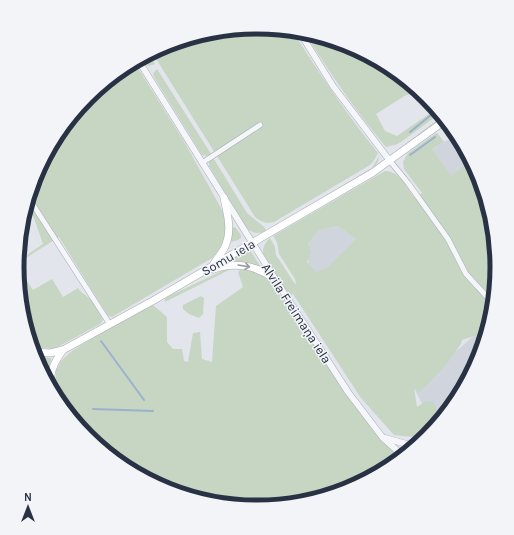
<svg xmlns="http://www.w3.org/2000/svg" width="514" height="535" font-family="Karla,sans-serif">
<rect width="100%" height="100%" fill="#e2e5eb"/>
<g fill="#d0d4dd">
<path d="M453 137 479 176 456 183 447 171 432 149Z"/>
<path d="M338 226 358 240 350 277 310 274 306 247 319 230Z"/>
<path d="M485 326 479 360 434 427 414 388Z"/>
</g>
<g fill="#c7d5c3" fill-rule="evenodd">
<path d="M257 28 295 35C321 76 348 116 378 153L373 162 370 165 274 222C267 224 261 222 255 217L217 156 250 135 249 130 215 153 153 54 165 46Z"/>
<path d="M308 38 349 46 427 98 438 115 401 142C395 146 392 145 386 147 357 113 332 76 308 38ZM412 94 418 97 429 114 397 136 385 131 376 114 406 95Z"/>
<path d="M150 56 155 64 149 66 147 65 144 60Z"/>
<path d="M136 65 185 143 227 219 226 232 221 249 212 258 112 317 108 316 59 237 18 263V261L43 244 34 218 29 209 35 175 87 98Z"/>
<path d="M157 69 211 154 208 156 202 155 154 77 153 74Z"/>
<path d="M440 118 441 119 405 146 404 145Z"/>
<path d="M446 126 453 137 448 139 442 129Z"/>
<path d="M436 133 438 134 444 142 432 149 451 176 470 162 479 176 497 268 484 333 462 340 461 344 445 366 419 393 414 388 417 407 426 401 434 402 439 419 431 431H426L427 434H429L427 437 416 445 413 444V437L394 435 361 398 293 294 290 296 289 295 263 253C263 246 265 243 270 238L275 247 276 255 295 284 296 283 295 279 279 254 277 242 273 236 385 171C400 171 406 188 415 198L422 193 404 169 403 162 408 153ZM338 226 356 239 327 268 316 272 307 262 311 252 308 244 319 230Z"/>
<path d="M379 156 378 162 373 169 270 229 372 168Z"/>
<path d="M214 159 247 213 263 226 267 231C259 234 253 234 247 228L209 166V161Z"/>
<path d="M235 227 241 235V238L238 240 231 242 232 228Z"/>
<path d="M250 250 260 266 259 267 239 262 232 261V259Z"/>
<path d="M17 266 33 290 52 279 63 297 78 288 80 291 94 302 103 320 100 324 54 349 33 347Z"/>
<path d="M228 268 231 269 165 302V299L167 297Z"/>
<path d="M240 270H251L266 276 382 438 398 456 349 489 257 507 165 489 87 437 55 388 56 371 61 361 72 351 110 327 153 305 167 317V342L173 349H182L184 361 188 362 193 333 200 332 202 359 212 362 216 306 243 287 238 272Z"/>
<path d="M201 296 204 298 203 314 199 318 189 314 183 309V305Z"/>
<path d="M34 356 51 358V360L47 377 35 359Z"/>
</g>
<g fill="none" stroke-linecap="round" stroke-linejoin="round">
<g stroke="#9cb2cc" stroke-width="2">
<path d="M446 129 447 128"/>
<path d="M410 132 436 111"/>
<path d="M410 155 435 137"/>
<path d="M101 341 144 400"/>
<path d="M93 409 153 411"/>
</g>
<defs>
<g id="minor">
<path d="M390 161 408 183 448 239 466 274 490 300"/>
<path d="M202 163 260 125"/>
<path d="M30 200 109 323"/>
</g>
<g id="tertiary">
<path d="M302 36 333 86 390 161"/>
<path d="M140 63 275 279 348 392 383 438 401 454"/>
<path d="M385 438 410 445 412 447"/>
</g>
<g id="secondary">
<path d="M213 265C217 258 224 251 226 244 232 229 227 213 224 198"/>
<path d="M214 269C235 261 257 266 275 279"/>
<path d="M34 352 50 353 63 350 156 299 372 173 443 122"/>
<path d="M50 381C51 368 56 360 63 350"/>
</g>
</defs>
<use href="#minor" stroke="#a7acb6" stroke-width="6"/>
<use href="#tertiary" stroke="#a7acb6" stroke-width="7"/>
<use href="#secondary" stroke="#a7acb6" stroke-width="8"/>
<use href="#minor" stroke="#f5f6f9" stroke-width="5"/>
<use href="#tertiary" stroke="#f5f6f9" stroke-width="6"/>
<use href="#secondary" stroke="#fff" stroke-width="7"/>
</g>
<defs><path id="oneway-shaft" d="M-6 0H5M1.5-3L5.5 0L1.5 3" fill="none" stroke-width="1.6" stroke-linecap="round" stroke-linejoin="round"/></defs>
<use stroke="#9498a2" href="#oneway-shaft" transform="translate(244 266) rotate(9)"/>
<g text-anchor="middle" stroke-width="3" stroke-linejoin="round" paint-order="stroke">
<g font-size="13" fill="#293244" stroke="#f2f4f8">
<text transform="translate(228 257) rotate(-30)" y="5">Somu iela</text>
<text transform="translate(297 313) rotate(57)" y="5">Alvila Freimaņa iela</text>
</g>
</g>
<path d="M0 0H514V535H0ZM24 267a233 233 0 1 1 466 0a233 233 0 1 1-466 0Z" fill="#f2f4f8" fill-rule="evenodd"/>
<path fill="none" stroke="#293244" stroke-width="5" d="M24 267a233 233 0 1 1 466 0a233 233 0 1 1-466 0Z"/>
<g transform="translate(28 507)" stroke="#f2f4f8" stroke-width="3" paint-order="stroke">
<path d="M0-3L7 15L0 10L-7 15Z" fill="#293244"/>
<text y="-6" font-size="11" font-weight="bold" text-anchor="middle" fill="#293244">N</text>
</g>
</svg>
